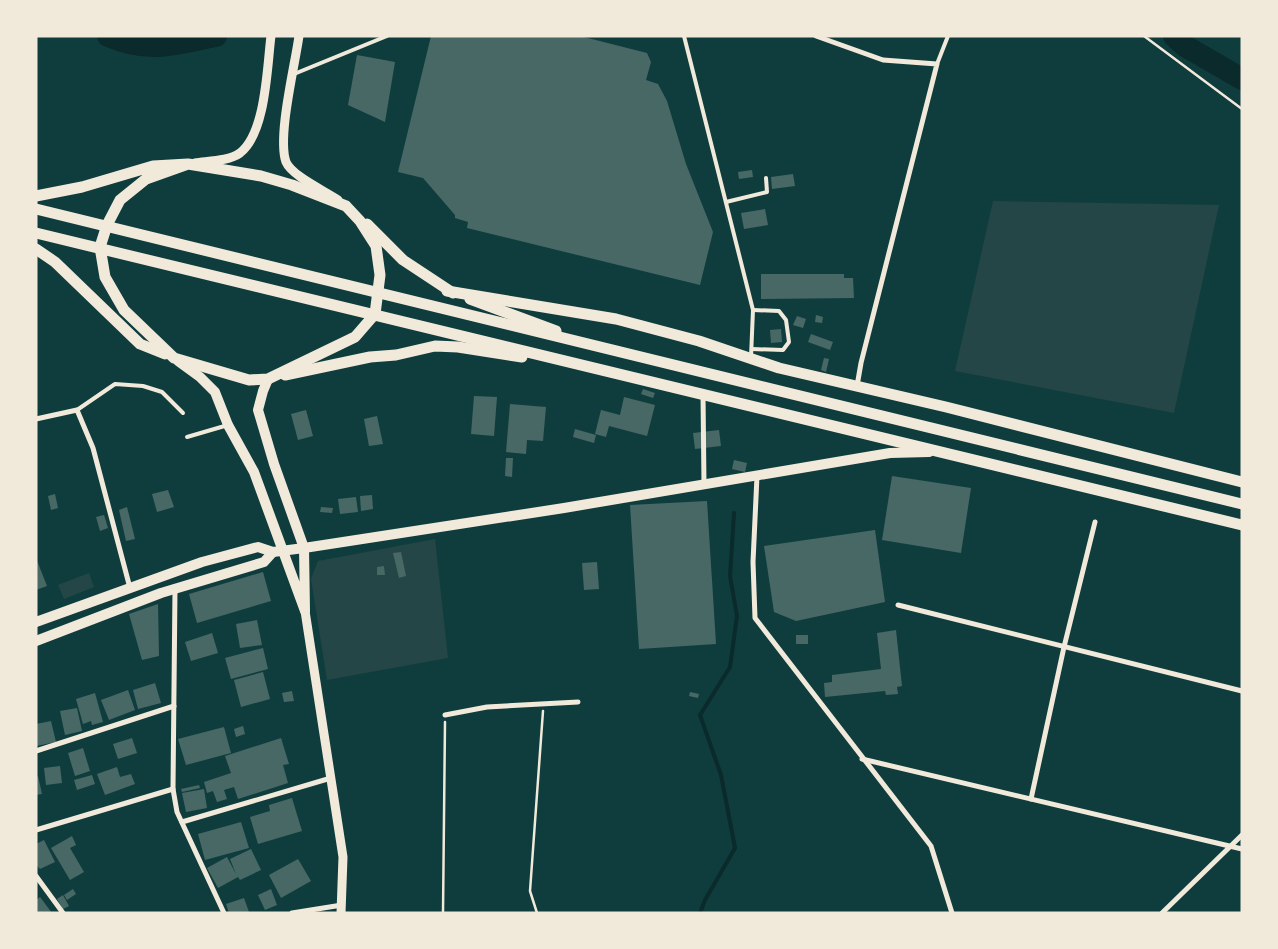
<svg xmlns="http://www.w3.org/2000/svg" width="1278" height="949" font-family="'Noto Sans',sans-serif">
<rect width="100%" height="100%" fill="#0f3d3e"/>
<g fill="#244646">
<path d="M993 201 1219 205 1174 413 955 371Z"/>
<path d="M435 539 448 658 327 680 311 579 318 561Z"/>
<path d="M89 573 94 587 64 599 58 585Z"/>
</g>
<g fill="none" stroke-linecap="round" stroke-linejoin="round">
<path stroke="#0a2a2b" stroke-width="4" d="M700 913 705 900 735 848 721 775 700 715 730 667 737 616 730 576 734 513"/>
<g stroke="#0a2a2b" stroke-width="22">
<path d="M108 36C150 54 173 44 216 36"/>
<path d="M1174 36 1185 46 1242 79"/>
</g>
</g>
<g fill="#486865">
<path d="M431 36H580L647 53 651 62 646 80 658 84 667 101 686 164 713 232 700 285 467 228 468 222 455 218V215L423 178 398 172Z"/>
<path d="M357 55 395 62 385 122 348 105Z"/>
<path d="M752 170 753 177 739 179 738 172Z"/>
<path d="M793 174 795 186 772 189 771 177Z"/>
<path d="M765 209 768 225 744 229 741 213Z"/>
<path d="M761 274H844V278H853L854 298 761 299Z"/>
<path d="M816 315 823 317 822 323 815 322Z"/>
<path d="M797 316 806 319 803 328 793 325Z"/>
<path d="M781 329 782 342 771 343 770 330Z"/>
<path d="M811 334 833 342 830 350 808 342Z"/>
<path d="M824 358 829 359 826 372 821 370Z"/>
<path d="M643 389 655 393 653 398 641 394Z"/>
<path d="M474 396 497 397 494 436 471 434Z"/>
<path d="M624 397 655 405 647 436 609 426 606 437 595 434 601 410 620 415Z"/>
<path d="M510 404 546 407 543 441 527 440 526 454 506 452Z"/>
<path d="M306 410 313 436 298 440 291 414Z"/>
<path d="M377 416 383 444 369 446 364 419Z"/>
<path d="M575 429 596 435 594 443 573 437Z"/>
<path d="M719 430 721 446 695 449 693 433Z"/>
<path d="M506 458H513L512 477 505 476Z"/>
<path d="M734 460 747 463 745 472 732 469Z"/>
<path d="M892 476 971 488 961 553 882 540Z"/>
<path d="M168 490 174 507 157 512 152 494Z"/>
<path d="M55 494 58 508 51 510 48 496Z"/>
<path d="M372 495 373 509 361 511 360 496Z"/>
<path d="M356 497 358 512 340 514 338 499Z"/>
<path d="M707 501 716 644 639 649 630 505Z"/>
<path d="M127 507 135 539 126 541 119 510Z"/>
<path d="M321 507 333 508 332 513 320 512Z"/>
<path d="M104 515 108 528 100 531 96 517Z"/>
<path d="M875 530 885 602 796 621 774 612 764 546Z"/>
<path d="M401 552 406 576 399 578 393 553Z"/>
<path d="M36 558 47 586 36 590Z"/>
<path d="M597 562 599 589 584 590 582 563Z"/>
<path d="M384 566 385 575H377V567Z"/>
<path d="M263 572 271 601 197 623 189 594Z"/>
<path d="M158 604 159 656 142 660 129 614Z"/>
<path d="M257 620 262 645 240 648 236 624Z"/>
<path d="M896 630 902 686 897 687 898 694 886 695 885 691 825 697 824 683 832 682V675L881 669 877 633Z"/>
<path d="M212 633 218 653 191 661 185 642Z"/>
<rect x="796" y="635" width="12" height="9"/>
<path d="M263 648 268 669 231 679 225 658Z"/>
<path d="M263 672 270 699 241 707 234 680Z"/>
<path d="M155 683 161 703 138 709 133 690Z"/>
<path d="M128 690 135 710 109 720 101 700Z"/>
<path d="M292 691 294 701 284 702 282 693Z"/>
<path d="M690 692 699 694 698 698 689 696Z"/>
<path d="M95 693 103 722 92 725 91 721 83 724 76 699Z"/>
<path d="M77 708 82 731 65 735 60 711Z"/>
<path d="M51 721 56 742 36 746V724Z"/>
<path d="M243 726 245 734 236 737 234 729Z"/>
<path d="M224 727 231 753 186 765 178 739Z"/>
<path d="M132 738 137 753 118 759 113 744Z"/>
<path d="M281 738 289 764 283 765 288 783 238 799 234 787 224 790 227 799 217 802 213 791 207 793 204 782 231 773 225 756Z"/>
<path d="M83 748 90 771 75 776 68 753Z"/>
<path d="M60 766 62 783 46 785 44 768Z"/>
<path d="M117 767 120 777 131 774 135 784 105 795 97 774Z"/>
<path d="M92 775 95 784 77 790 74 780Z"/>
<path d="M38 776 42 794 36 795V777Z"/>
<path d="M199 785 200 788 182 792 181 789Z"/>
<path d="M204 789 207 808 186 812 182 793Z"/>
<path d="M292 798 302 831 258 844 250 817 270 811 269 805Z"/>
<path d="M241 822 249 848 205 860 198 834Z"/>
<path d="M72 836 76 845 70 848 84 872 70 880 51 848Z"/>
<path d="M44 840 55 862 40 869 36 865V844Z"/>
<path d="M251 849 261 870 240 880 238 877 218 888 207 868 227 857 236 874 230 859Z"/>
<path d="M298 859 311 881 281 898 269 875Z"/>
<path d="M73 889 76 894 67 900 64 895Z"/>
<path d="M271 889 277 905 265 910 258 895Z"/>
<path d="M63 895 69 906 63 909 57 899Z"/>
<path d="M40 897 52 913H36V900Z"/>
<path d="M244 898 249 912 229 913 226 904Z"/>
</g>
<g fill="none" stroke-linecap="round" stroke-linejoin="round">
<g stroke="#f1e9da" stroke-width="2.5">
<path d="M1144 36 1242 109"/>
<path d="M443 913 445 722"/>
<path d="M537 913 530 891 543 711"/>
</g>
<g stroke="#f1e9da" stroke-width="4">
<path d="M684 36 753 310 751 357"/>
<path d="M937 64 948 36"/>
<path d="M294 74 387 36"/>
<path d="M726 202 767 192 766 178"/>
<path d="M752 349 783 350 789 342 786 320 779 311 753 310"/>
<path d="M77 410 115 384 143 386 162 392 183 413"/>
<path d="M187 437 228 425"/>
</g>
<g stroke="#f1e9da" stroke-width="5">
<path d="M816 36 883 60 937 64 861 363 857 386"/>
<path d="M703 394 704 485"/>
<path d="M36 419 77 410 93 448 130 588"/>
<path d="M757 476 753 562 755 618 931 846 952 913"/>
<path d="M175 589 173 789 177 812 224 913"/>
<path d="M898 605 1242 691"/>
<path d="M445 715 487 707 578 702"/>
<path d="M36 751 174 706"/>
<path d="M862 759 1242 849"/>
<path d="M1031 799 1064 647 1095 522"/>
<path d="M182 822 331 778"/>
<path d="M36 830 173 789"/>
<path d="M36 876 63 913"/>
<path d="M292 913 342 905"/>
<path d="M1162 913 1242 835"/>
</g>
<g stroke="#f1e9da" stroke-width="9">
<path d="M299 36C295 65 277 137 286 162 292 176 325 191 338 200"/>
<path d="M195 163C209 161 229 161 240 153 266 133 267 67 271 36"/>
<path d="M305 611 343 857 341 913"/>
</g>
<g stroke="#f1e9da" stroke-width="10">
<path d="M178 361 200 377 215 392 228 425 254 472 305 611 304 548 274 464 258 410 263 391 268 379"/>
<path d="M36 622 202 562 258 547 273 552 304 548 564 508 890 453 929 452"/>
<path d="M36 641 161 593 264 562 273 552"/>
</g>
<g stroke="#f1e9da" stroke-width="11">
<path d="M36 196 82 187 153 166 188 164 261 176 292 185 346 206 360 221 376 246 380 275 375 314 355 337 268 379 249 380 174 358 124 310 105 277 100 247 107 225 120 200 146 179 188 164"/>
<path d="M36 209 1242 504"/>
<path d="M367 224 403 260 453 293"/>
<path d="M36 233 1242 525"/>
<path d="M36 249 55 262 140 344 165 354"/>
<path d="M447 291 616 319 699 341 779 368 946 407 1242 482"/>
<path d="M470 299 556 331"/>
<path d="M285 375 370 357 396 355 435 346 458 347 522 357"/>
</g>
</g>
<rect width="1278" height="949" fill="none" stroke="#f1e9da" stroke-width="75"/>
</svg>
